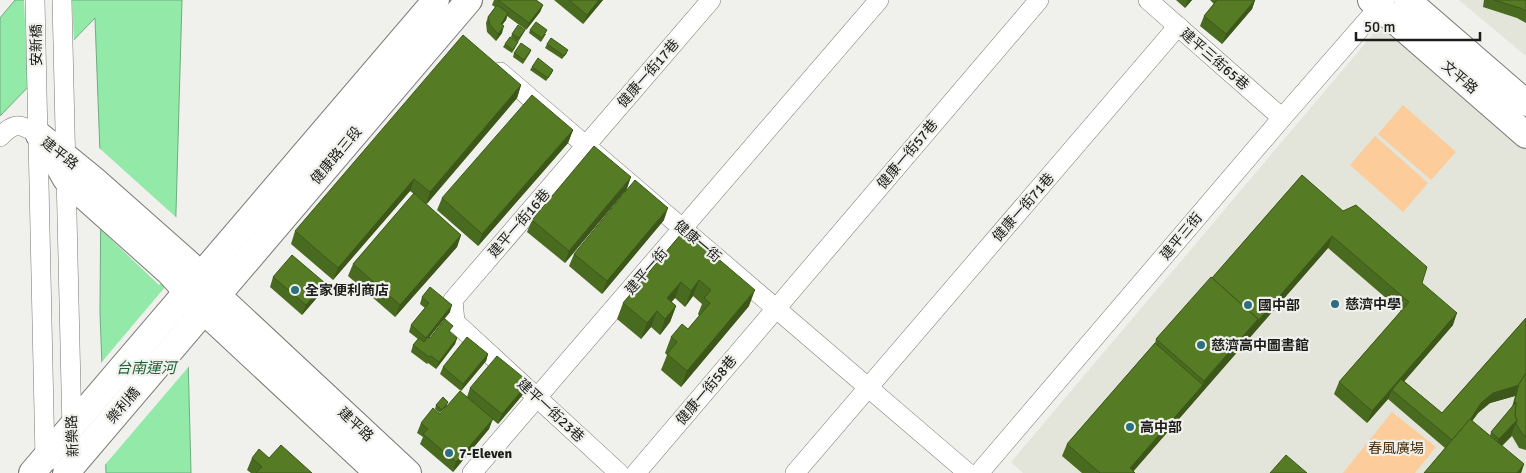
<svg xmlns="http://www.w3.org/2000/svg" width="1526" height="473" font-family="Signika,'Noto Sans TC',sans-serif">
<rect width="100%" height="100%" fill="#f0f0ec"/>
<g fill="#e4e5da">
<path d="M1459 0H1526V56Z"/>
<path d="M1379 27 1526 146V473H1023L1011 462Z"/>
</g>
<g fill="#fccc9a">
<path d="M1403 105 1456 152 1431 180 1378 134Z"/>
<path d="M1375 136 1428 183 1403 212 1350 165Z"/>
<path d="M1392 412 1436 447 1415 473H1343Z"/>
</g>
<path fill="#92e9a8" stroke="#6fac7e" d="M15 0H182L174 282 188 356 191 473H106L100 313 101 180 95 18 0 116V18Z"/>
<g fill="#f0f0ec">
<path d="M24 0H72L74 43 28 90Z"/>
<path d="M97 146 178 219 177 266 159 285 98 227Z"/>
<path d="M176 274V282L191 355V364L104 466 100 364Z"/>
</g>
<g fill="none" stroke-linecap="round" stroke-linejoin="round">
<defs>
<g id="street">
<path d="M35 0 45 458 50 460"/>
<path d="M62 0 72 431"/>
<path d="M1148 0 1282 118"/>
<path d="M500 72 968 473"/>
<path d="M0 137C15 121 21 124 39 135"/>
<path d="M472 473 879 0"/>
<path d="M619 473 455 322 453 300 711 0"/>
<path d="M636 473 1039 0"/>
<path d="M795 473 1178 26"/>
<path d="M979 473 1282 118 1385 0"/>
</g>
<g id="secondary">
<path d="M1371 0 1526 135"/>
<path d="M1407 0 1526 103"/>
<path d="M39 135 93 179 189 264 217 295 408 473"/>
<path d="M58 165 66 179 85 197 169 272 204 311 378 473"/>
<path d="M32 473 436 0"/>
<path d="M66 473 469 0"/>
</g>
</defs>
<use href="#street" stroke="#787874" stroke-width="20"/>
<use href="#secondary" stroke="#787874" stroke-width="28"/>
<use href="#street" stroke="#fff" stroke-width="19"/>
<use href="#secondary" stroke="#fff" stroke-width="26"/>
</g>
<g fill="#496b1f" fill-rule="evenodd">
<path d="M494 0H536L543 5 540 12 526 30 507 16 506 20 502 25V33L496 41 487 32 486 23 488 17 495 7 492 5Z"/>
<path d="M554 0H603L583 24Z"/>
<path d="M1176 0H1192L1185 8Z"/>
<path d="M1210 0H1255L1252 9 1222 44 1200 26 1204 16 1214 4Z"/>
<path d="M1484 0H1526V23L1517 18 1483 7Z"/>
<path d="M525 30 523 34 518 42 511 37 512 34Z"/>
<path d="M530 30 546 34 541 42 529 33Z"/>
<path d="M505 44 516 46 512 53 503 47Z"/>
<path d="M547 44 567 53 562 59 545 48Z"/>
<path d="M531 50 530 53 523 64 513 57 514 53Z"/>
<path d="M532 67 553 70 552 73 546 81 530 70Z"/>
<path d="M521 85 517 98 426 204 461 235 457 247 395 317 348 276 353 264 414 194 410 191 333 280 291 244 295 231Z"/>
<path d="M573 130 568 143 478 246 437 210 442 198Z"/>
<path d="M1302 175 1422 283 1453 325 1404 381 1442 413 1526 318V450L1519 448 1512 436 1502 446 1524 464 1521 473H1424L1445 448 1388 399 1367 423 1334 394 1339 382 1401 311 1328 248 1133 471 1135 473H1082L1062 456 1067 444 1155 343 1156 339 1212 278ZM1515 396 1512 407 1491 432 1490 436 1472 421 1478 413 1490 403Z"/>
<path d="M627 189 565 263 527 232 532 220Z"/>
<path d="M664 220 602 294 569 266 574 254Z"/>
<path d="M681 234 749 306 681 387 661 370 667 355 665 353 671 337 688 329 699 316 698 314 702 304 693 296 685 307 675 298 671 302 676 306 670 322 660 335 651 327 641 339 617 319 623 303Z"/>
<path d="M273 277 325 283 321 293 302 315 270 287Z"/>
<path d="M422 297 450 312 429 337 430 338 450 333 457 338 455 344 436 369 428 363 427 364 411 352 413 345 418 339 409 332 411 325 425 308 420 304Z"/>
<path d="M488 354 486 361 461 391 440 374 443 367Z"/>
<path d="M529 382 525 392 498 424 492 419 489 429 453 472 420 444 423 437 417 433 421 423 440 414 467 397 470 388Z"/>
<path d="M436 405H447L440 413 435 409Z"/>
<path d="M252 458H269L312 473H251L247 470Z"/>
</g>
<g fill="#3c5719">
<path d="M599 0H603L583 24 587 15Z"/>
<path d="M1188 0H1192L1185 8Z"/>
<path d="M1255 0 1252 9 1222 44 1226 34Z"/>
<path d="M543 5 540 12 526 30 529 23Z"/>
<path d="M508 13 506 20 498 30 501 24Z"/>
<path d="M504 26 502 33 496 41 498 34Z"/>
<path d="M521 85 517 98 426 205 430 192Z"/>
<path d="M573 130 568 143 478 246 482 234Z"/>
<path d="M631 177 627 189 565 263 569 251Z"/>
<path d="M414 179 410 191 333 280 338 268Z"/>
<path d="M668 208 664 220 602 294 607 281Z"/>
<path d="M461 235 457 247 395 317 400 305Z"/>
<path d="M1332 236 1328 248 1132 473 1130 468 1203 385 1204 381 1258 319Z"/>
<path d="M699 280 693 296 685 307 691 291Z"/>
<path d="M681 282 675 298 661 314 667 298Z"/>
<path d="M325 283 321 293 302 315 306 305Z"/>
<path d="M755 290 749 306 681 387 687 371Z"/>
<path d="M452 305 450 312 424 344 426 338Z"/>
<path d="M676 306 670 322 660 335 665 319Z"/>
<path d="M657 311 651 327 641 339 647 323Z"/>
<path d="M1457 313 1453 325 1395 392 1392 390 1388 399 1367 423 1372 411Z"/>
<path d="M457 338 455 344 436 369 439 362Z"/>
<path d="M488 354 486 361 461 391 463 384Z"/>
<path d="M529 382 525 392 498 424 502 414Z"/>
<path d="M1518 386 1515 396 1490 403 1478 413 1465 431 1449 451 1481 403 1493 393Z"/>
<path d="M448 402 447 405 440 413 442 410Z"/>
<path d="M493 419 489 429 453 472 456 462Z"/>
<path d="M1517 420 1511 436 1493 455 1499 439Z"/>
<path d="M1524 464 1521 473H1517Z"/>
</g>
<g fill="#557c24" stroke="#3c5719">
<path d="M498 0H536L543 5 529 23Z"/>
<path d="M569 0H599L587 15Z"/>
<path d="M1217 0H1255L1226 34 1204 16Z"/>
<path d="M1494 0H1526V11L1520 8Z"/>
<path d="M497 5 508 13 501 24 504 26 498 34 490 25 488 17Z"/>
<path d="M536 22 547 30 542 38 530 30Z"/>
<path d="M518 25 525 30 519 38 512 34Z"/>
<path d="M463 35 521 85 430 192 414 179 338 268 295 231Z"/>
<path d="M510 37 518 42 513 50 505 44Z"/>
<path d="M551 38 568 50 564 56 547 44Z"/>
<path d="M521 43 531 50 524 60 514 53Z"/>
<path d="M538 58 553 70 548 78 532 67Z"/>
<path d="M532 95 573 130 482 234 442 198Z"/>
<path d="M594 146 631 177 569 251 532 220Z"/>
<path d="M1302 175 1343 211 1356 205 1427 267 1422 283 1457 313 1372 411 1339 382 1409 302 1332 236 1257 322 1258 319 1212 278Z"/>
<path d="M635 180 668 208 607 281 574 254Z"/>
<path d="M414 193 461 235 400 305 353 264Z"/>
<path d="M688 233 755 290 687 371 667 354 677 342 671 337 682 324 688 329 710 303 704 298 711 290 699 280 691 291 681 282 667 298 676 306 665 319 657 311 647 323 623 303 681 234Z"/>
<path d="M292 255 325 283 306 305 273 277Z"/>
<path d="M1211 277 1258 319 1204 381 1156 339Z"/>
<path d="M430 287 452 305 426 338 411 325 429 303 422 297Z"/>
<path d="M1526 318V373L1519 385 1493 393 1481 403 1470 420V419L1452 440 1392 390 1401 379 1442 413Z"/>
<path d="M445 319 453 326 449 331 457 338 439 362 431 356 429 357 413 345 419 338 424 342 428 337 430 338Z"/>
<path d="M467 337 488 354 463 384 443 367Z"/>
<path d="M1155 343 1203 385 1130 468 1135 473H1100L1067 444Z"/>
<path d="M497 356 529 382 502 414 470 388Z"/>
<path d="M1526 373V436H1524L1516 424 1517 420 1515 416 1516 402 1514 404 1519 384Z"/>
<path d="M460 391 493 419 456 462 423 434 428 429 421 423 433 408 440 414Z"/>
<path d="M443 397 448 402 442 410 436 405Z"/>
<path d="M1516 402 1515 416 1517 420 1499 439 1491 432Z"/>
<path d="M1470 419 1524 464 1517 473H1424Z"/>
<path d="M281 445 312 473H256L262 467 252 458 259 449 269 458Z"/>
<path d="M1286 455 1307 473H1270Z"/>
</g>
<g fill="#2b707f" stroke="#f0f0ec" stroke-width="2">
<circle cx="295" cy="290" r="5"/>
<circle cx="1335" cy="304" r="5"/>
<circle cx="1248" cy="305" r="5"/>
<circle cx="1201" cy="345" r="5"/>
<circle cx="1130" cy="427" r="5"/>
<circle cx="449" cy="453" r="5"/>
</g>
<g text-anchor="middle" stroke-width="4.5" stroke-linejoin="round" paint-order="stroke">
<g font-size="14" fill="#1c1c1b" stroke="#f0f0ec">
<text transform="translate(36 45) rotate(-91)" y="5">安新橋</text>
<text transform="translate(1215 59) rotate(41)" y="5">建平三街65巷</text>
<text transform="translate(648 73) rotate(-49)" y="5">健康一街17巷</text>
<text transform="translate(1460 77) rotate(41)" y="5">文平路</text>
<text transform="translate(60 153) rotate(38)" y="5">建平路</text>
<text transform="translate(907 154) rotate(-50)" y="5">健康一街57巷</text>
<text transform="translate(336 155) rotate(-50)" y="5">健康路三段</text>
<text transform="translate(1023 207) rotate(-49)" y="5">健康一街71巷</text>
<text transform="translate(519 223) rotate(-49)" y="5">建平一街16巷</text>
<text transform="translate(1181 236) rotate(-50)" y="5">建平三街</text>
<text transform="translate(698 241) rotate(40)" y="5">健康一街</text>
<text transform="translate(646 271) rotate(-49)" y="5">建平一街</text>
<text transform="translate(706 390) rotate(-50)" y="5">健康一街58巷</text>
<text transform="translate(123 405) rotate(-49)" y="5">樂利橋</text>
<text transform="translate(551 410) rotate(43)" y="5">建平一街23巷</text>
<text transform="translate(356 424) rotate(43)" y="5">建平路</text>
<text transform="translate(72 436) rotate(-93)" y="5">新樂路</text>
</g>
<g font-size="14" font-weight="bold" fill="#1c1c1b" stroke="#f0f0ec" text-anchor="start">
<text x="305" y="295">全家便利商店</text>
<text x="1345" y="309">慈濟中學</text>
<text x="1258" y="310">國中部</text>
<text x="1211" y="350">慈濟高中圖書館</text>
<text x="1140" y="432">高中部</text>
<text x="459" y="458">7-Eleven</text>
</g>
<g font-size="14" fill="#482c0a" stroke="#f0f0ec">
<text x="1396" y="453">春風廣場</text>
</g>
<g font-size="15" font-style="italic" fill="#225f36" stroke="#f0f0ec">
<text x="146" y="373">台南運河</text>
</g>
</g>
<path d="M1356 32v8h124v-8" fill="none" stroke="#1c1c1b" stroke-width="2.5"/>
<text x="1364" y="32" font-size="15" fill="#1c1c1b" stroke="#f0f0ec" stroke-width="4" paint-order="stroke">50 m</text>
</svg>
